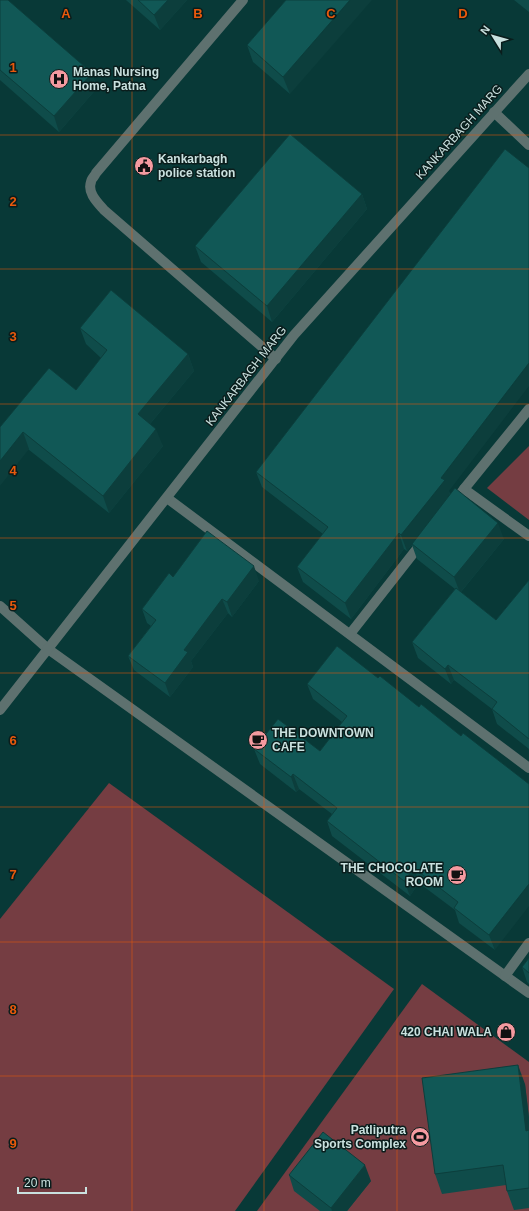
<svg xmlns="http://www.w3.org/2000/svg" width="529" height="1211" font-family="Helvetica,sans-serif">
<rect width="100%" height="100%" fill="#083937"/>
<g fill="#753d42">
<path d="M529 446V520L487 488Z"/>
<path d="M109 783 394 989 235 1211H0V919Z"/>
<path d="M422 984 529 1062V1211H257Z"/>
</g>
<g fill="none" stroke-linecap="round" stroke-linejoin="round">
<g stroke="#5e716f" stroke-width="10">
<path d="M243 0 96 173C95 176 91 179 91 182 87 193 98 203 104 210L276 359"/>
<path d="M494 112 529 145"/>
<path d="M529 409 464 489 529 536"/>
<path d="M167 498 529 768"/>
<path d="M453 503 464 489"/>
<path d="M0 606 48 649 529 993"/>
<path d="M350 634 423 541"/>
<path d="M0 710 294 335 529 74"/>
<path d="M505 976 529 943"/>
</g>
</g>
<g fill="#0f4c4a">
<path d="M0 0 92 73 97 88 59 132 0 80Z"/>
<path d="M126 0H187L160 30Z"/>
<path d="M286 0 290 94 253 62 247 45Z"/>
<path d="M514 0H529V12Z"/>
<path d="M362 194 367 209 272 322 201 262 195 246Z"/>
<path d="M80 328 188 354 194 371 150 424 163 446 109 513 0 427 76 390 101 358 86 344Z"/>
<path d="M256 472 449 491 450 495 504 539 461 592 496 620 529 580V749L497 724 492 709 454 680 451 684 418 658 412 642 455 589 417 559 412 545 407 551 404 549 351 619 303 582 297 567 323 534 262 487Z"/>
<path d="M173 577 259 581 232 617 228 613 191 661 193 667 170 697 134 670 128 656 151 626 147 623 142 609Z"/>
<path d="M378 678 419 707 495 950 459 923 455 910 419 883 410 896 332 836 327 821 332 814 299 789 296 792 260 764 254 749 320 751 342 722 313 699 307 684Z"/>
<path d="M529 958V984L527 982 522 967Z"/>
<path d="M525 1084 529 1118V1208L514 1210 507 1191 506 1185 442 1194 435 1174Z"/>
<path d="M289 1175 371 1181 347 1211H320L294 1191Z"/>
</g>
<g fill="#0c3e3c">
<path d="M168 0H187L160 30 154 15Z"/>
<path d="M350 0H372L290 94 283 77Z"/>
<path d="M92 73 97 88 59 132 54 116Z"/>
<path d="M362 194 367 209 272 322 267 306Z"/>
<path d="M188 354 194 371 144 431 138 414Z"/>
<path d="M529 363V386L449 491 450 496 407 551 401 535 441 478Z"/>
<path d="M156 429 163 446 109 513 103 496Z"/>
<path d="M23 432 29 449 0 486V461Z"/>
<path d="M498 523 504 539 460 593 454 577Z"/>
<path d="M399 533 404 549 351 619 345 603Z"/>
<path d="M254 566 259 581 232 617 227 602Z"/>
<path d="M222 599 228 613 191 661 193 667 170 697 165 683 184 650Z"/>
<path d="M448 665 454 680 451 684 445 669Z"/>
<path d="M293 774 299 789 296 792 291 777Z"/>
<path d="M414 868 419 883 410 896 404 881Z"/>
<path d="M529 884V906L495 950 489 935Z"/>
<path d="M518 1065 525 1084 529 1118V1139L526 1131Z"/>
<path d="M365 1165 371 1181 347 1211H332L331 1208Z"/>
</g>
<g fill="#115856" stroke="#0c3e3c">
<path d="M0 0H8L92 73 54 116 0 70Z"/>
<path d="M138 0H168L154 15Z"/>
<path d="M286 0H350L283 77 247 45Z"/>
<path d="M290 134 362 194 267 306 195 246Z"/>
<path d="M505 149 529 168V363L441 478 445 480 401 535 399 533 345 603 297 567 328 527 256 472Z"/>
<path d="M111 290 188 354 138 414 156 429 103 496 23 432 0 461V427L49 368 76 390 107 350 80 328Z"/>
<path d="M455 488 498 523 454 577 412 544Z"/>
<path d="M207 531 254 566 227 602 222 599 184 650 188 652 165 683 128 656 156 620 142 609 169 573 173 577Z"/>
<path d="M529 580V739L492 709 497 702 448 665 445 669 412 642 456 588 496 620Z"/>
<path d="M337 646 378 678 380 676 419 707 421 704 461 736 463 733 529 784V884L489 935 454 908 458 902 414 868 404 881 327 821 337 808 293 774 291 777 254 749 278 719 320 751 347 716 307 684Z"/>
<path d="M529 958V973L522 967Z"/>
<path d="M518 1065 526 1131 529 1130V1188L507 1191 503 1165 435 1174 422 1078Z"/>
<path d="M323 1132 365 1165 331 1208 289 1175Z"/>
</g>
<path fill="none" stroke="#e8590c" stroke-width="1" stroke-opacity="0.55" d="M132 0V1211M264 0V1211M397 0V1211M0 135H529M0 269H529M0 404H529M0 538H529M0 673H529M0 807H529M0 942H529M0 1076H529"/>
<defs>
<symbol id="hospital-disc" viewBox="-11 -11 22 22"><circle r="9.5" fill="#f49aa0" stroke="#0a1d1c"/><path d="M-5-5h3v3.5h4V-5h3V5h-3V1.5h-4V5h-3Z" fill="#111"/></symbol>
<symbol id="civic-disc" viewBox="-11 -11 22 22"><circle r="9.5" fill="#f49aa0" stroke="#0a1d1c"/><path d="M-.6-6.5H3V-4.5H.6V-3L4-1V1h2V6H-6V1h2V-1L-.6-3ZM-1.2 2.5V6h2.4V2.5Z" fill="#111"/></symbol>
<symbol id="cafe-disc" viewBox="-11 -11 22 22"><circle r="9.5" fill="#f49aa0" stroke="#0a1d1c"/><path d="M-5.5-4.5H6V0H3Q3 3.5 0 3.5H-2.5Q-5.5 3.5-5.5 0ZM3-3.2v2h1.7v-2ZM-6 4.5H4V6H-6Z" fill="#111"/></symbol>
<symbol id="shop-disc" viewBox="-11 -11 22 22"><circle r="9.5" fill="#f49aa0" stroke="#0a1d1c"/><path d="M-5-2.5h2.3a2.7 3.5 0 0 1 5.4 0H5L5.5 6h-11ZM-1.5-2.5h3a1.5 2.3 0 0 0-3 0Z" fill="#111"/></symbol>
<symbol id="stadium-disc" viewBox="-11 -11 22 22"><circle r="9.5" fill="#f49aa0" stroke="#0a1d1c"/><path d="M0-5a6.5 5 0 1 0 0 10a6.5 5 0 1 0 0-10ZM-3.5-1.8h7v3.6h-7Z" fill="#111"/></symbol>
</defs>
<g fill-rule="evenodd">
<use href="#hospital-disc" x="48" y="68" width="22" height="22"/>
<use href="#civic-disc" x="133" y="155" width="22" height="22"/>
<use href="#cafe-disc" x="247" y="729" width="22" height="22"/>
<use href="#cafe-disc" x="446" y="864" width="22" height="22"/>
<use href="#shop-disc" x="495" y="1021" width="22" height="22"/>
<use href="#stadium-disc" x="409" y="1126" width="22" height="22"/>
</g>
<g text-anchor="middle" stroke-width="3" stroke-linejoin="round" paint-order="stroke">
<g font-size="12" font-weight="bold" fill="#cae1df" stroke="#0a1d1c" text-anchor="start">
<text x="73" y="76">Manas Nursing<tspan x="73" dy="14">Home, Patna</tspan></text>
<text x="158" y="163">Kankarbagh<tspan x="158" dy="14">police station</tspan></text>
<text x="272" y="737">THE DOWNTOWN<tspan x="272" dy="14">CAFE</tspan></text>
<text x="443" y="872" text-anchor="end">THE CHOCOLATE<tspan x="443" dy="14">ROOM</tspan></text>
<text x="492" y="1036" text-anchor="end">420 CHAI WALA</text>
<text x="406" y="1134" text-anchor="end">Patliputra<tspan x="406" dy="14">Sports Complex</tspan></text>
</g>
<g font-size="12" fill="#cae1df" stroke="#0a1d1c">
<text transform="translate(459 132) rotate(-48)" y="4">KANKARBAGH MARG</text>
<text transform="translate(246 376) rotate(-52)" y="4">KANKARBAGH MARG</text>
</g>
</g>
<g font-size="13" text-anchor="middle" font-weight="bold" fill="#e8590c" stroke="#0a1d1c" stroke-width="3" stroke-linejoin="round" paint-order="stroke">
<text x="66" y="18">A</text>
<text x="198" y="18">B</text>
<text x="331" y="18">C</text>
<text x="463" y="18">D</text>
<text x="13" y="72">1</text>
<text x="13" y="206">2</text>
<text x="13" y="341">3</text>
<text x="13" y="475">4</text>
<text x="13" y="610">5</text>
<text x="13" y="745">6</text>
<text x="13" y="879">7</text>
<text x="13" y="1014">8</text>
<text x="13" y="1148">9</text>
</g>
<g transform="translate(493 36) rotate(307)" stroke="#0a1d1c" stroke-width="3" paint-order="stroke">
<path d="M0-3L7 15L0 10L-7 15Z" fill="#cae1df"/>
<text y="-6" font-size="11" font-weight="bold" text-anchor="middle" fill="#cae1df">N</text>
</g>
<path d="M18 1187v6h68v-6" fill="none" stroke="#cae1df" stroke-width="2"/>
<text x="24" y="1187" font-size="12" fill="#cae1df" stroke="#0a1d1c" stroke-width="3" paint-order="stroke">20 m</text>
</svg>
